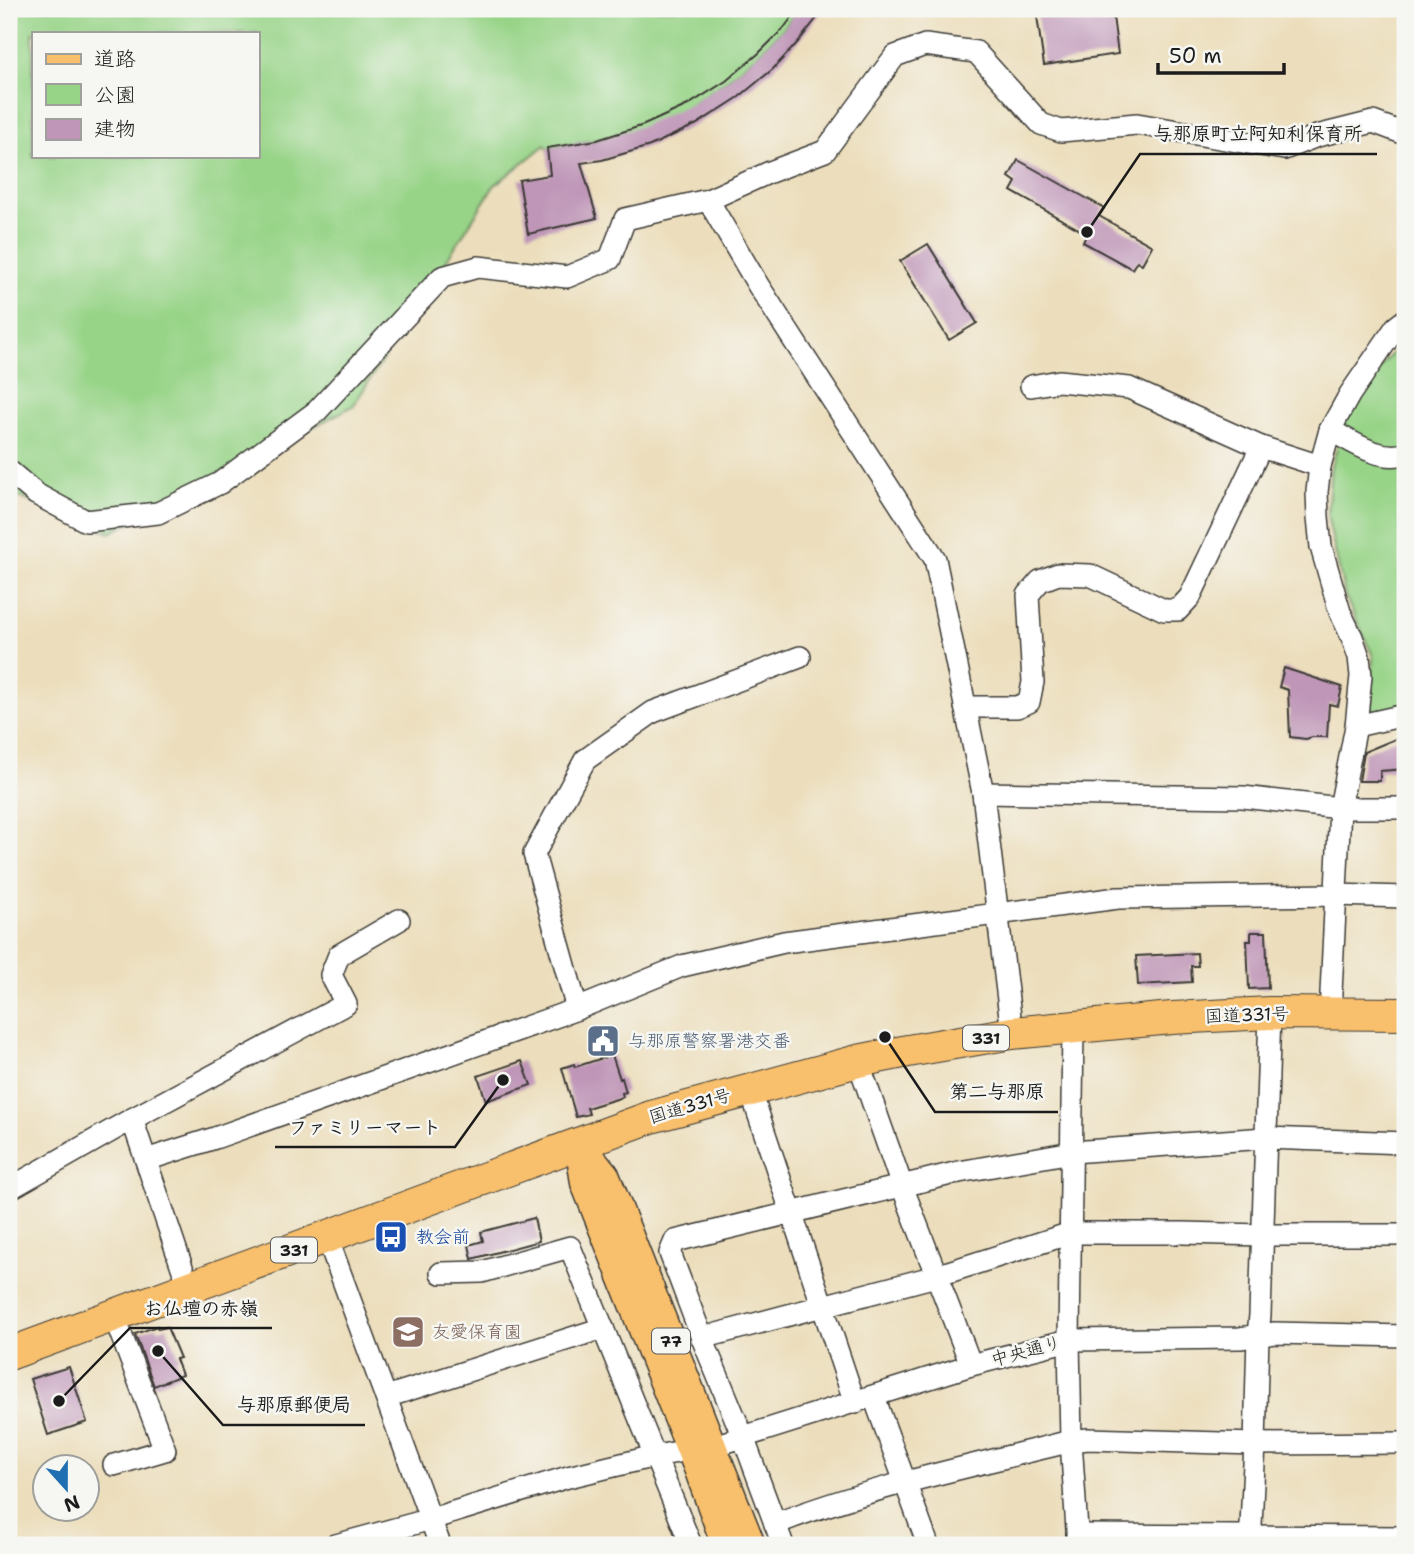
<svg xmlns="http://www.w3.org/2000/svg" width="1414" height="1554" font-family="'Shantell Sans','Klee One',sans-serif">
<rect width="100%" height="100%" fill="#f6f6f2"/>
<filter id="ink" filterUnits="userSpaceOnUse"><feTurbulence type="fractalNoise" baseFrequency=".0143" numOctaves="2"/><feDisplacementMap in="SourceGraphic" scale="14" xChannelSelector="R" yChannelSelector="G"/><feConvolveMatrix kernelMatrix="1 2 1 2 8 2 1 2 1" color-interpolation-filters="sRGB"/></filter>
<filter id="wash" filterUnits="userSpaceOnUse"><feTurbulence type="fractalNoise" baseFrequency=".00686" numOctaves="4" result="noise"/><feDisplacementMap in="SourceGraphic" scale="28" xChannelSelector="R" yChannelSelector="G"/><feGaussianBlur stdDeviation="1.57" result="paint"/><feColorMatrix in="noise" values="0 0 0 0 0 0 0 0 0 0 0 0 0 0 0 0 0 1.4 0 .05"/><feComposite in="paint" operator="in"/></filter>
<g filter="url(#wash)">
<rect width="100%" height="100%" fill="#ecdebc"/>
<g fill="#98d488" stroke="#5a7852" stroke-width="2" fill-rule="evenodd">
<path d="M9 9H798L784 28 758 54 726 81 654 128 597 140 547 148 545 145 494 186 353 406 110 533 9 493ZM33 33H257V156H33Z"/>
<path d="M1405 339V706L1377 714 1371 707 1373 656 1345 596 1327 515 1331 466 1346 420 1379 368Z"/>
</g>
<g id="blocks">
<g fill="#bf96b8">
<path d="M798 9H824L798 42 773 69 739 97 697 124 650 146 602 160 581 163 597 218 528 234 519 180 550 175 547 148 597 140 644 125 688 105 726 81 758 54 784 28Z"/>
<path d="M1036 9H1112L1118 54 1044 65Z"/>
<path d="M1018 160 1104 208 1099 216 1152 246 1142 264 1137 261 1132 269 1083 242 1087 234 1011 191 1016 182 1009 177Z"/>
<path d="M928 244 977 323 949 340 900 261Z"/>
<path d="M1284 668 1342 687 1338 706 1329 704 1327 737H1312L1306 739 1290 737 1288 690 1279 687Z"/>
<path d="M1405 735V769L1380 771V781H1359L1364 752Z"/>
<path d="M1251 932H1266L1268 988 1249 989 1247 941H1251Z"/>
<path d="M1197 953 1198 966H1191L1192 982 1138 985 1136 956Z"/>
<path d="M612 1055 620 1079 622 1078 626 1092 622 1093 623 1097 587 1108 589 1114 576 1117 562 1068 574 1064 575 1067Z"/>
<path d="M522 1061 531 1085 486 1101 478 1076Z"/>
<path d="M534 1218 539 1241 472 1259 469 1245 483 1241 481 1232Z"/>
<path d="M157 1326 158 1329 167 1327 180 1358 176 1359 182 1375 154 1386 135 1334Z"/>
<path d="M69 1367 87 1422 48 1435 30 1379Z"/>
</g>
</g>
</g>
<g filter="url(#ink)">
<use href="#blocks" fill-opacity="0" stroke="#3b3934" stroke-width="2"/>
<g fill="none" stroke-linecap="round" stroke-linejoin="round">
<defs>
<g id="minor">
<path d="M708 200 758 285 935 559 983 793 1012 1033"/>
<path d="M1031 386 1059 381 1129 388 1261 447"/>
<path d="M1330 430C1353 442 1378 461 1405 454"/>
<path d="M9 471 36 494 86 521 158 513 220 483 317 411 442 277 478 267 567 277 610 259 625 219 708 200 770 172 825 151 895 56 925 45 976 52 1041 124 1061 131 1137 124 1284 149 1317 136 1373 122 1405 134"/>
<path d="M965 707H1017L1029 702 1033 682 1028 595 1040 581 1058 574 1090 575 1164 610H1178L1190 597 1261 447 1320 466"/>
<path d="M1356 726 1405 715"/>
<path d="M983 793 1243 797 1340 808H1405"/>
<path d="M577 1009 534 854 585 760 653 712 800 657"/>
<path d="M1330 1013 1340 808 1356 726 1361 676 1359 657 1352 637 1340 612 1321 547 1318 517 1317 492 1320 466 1330 430 1350 394 1396 327 1405 320"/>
<path d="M1073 1027 1069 1340 1071 1441 1078 1545"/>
<path d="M858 1061 902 1186 971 1365"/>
<path d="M750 1089 855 1403"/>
<path d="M132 1119 346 1004 331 975 339 955 399 920"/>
<path d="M146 1160 215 1138 577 1009 682 966 784 942 1118 898 1335 895 1405 897"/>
<path d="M9 1189 132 1119 189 1288"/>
<path d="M327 1237 440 1545"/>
<path d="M441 1273 482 1272 570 1247 691 1545"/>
<path d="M114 1316 165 1450 114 1465"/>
<path d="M702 1338 936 1276 1071 1233H1183L1262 1235H1405"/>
<path d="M386 1397 603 1328"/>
<path d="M874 1397 928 1545"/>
<path d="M775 1524C870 1487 972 1466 1071 1441L1088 1439 1255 1444 1405 1443"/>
<path d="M1077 1535 1405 1537"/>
<path d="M336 1545 431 1519 568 1477 655 1456 713 1446 743 1437 971 1365 1069 1340 1240 1338 1275 1333 1405 1336"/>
<path d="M783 1545 743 1437 702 1338 670 1253 675 1241 959 1172 1072 1152 1265 1138 1405 1143"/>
<path d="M1250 1545 1255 1444 1258 1335 1260 1315 1270 1013"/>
</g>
<g id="major">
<path d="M579 1143 605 1175 751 1545"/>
<path d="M579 1143 585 1183 698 1468 726 1545"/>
</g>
<path id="highway" d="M9 1354 651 1117 858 1061 908 1051 1012 1033 1172 1018 1270 1013 1405 1014"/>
</defs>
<use href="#minor" stroke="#3b3934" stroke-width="24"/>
<use href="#major" stroke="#3b3934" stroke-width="31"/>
<use href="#highway" stroke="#3b3934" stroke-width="34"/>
<use href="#minor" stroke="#fff" stroke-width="21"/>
<use href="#major" stroke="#f8bf6c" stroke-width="28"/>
<use href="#highway" stroke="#f8bf6c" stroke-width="32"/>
</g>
</g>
<defs>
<symbol id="civic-square" viewBox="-11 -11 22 22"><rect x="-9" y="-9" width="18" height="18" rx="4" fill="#5c6f8a" stroke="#f6f6f2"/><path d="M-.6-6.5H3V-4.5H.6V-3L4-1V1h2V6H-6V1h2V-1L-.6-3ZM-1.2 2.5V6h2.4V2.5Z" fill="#fff"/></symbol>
<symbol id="bus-square" viewBox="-11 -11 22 22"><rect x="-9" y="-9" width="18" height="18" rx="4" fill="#1a4fb4" stroke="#f6f6f2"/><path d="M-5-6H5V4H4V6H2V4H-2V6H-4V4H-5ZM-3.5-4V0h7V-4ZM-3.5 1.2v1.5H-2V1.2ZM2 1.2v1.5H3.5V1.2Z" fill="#fff"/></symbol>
<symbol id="school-square" viewBox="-11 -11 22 22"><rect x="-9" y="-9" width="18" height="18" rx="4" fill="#8d6e63" stroke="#f6f6f2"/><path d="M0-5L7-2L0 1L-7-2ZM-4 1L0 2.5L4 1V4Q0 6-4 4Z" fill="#fff"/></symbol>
</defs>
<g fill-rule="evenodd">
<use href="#civic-square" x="584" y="1022" width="38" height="38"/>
<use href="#bus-square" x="372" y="1218" width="38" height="38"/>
<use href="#school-square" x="389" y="1313" width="38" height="38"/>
</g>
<g text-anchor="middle" stroke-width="5" stroke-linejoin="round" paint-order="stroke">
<g fill="#f6f6f2" stroke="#5d5d5c" stroke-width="2">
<rect x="963" y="1025.5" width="46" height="25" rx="5"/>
<rect x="271" y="1237.5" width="46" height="25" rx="5"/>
<rect x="652" y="1328.5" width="38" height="25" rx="5"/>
</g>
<g font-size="16" font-weight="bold" fill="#1c1c1c">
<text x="986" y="1044">331</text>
<text x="294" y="1256">331</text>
<text x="671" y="1347">77</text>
</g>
<g font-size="18" fill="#1c1c1c" stroke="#f6f6f2">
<text transform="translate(1247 1015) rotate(-2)" y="6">国道331号</text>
<text transform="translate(690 1106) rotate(-16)" y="6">国道331号</text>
<text transform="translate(1026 1351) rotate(-15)" y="6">中央通り</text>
</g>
<g font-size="18" fill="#4e5e75" stroke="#f6f6f2" text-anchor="start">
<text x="628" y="1047">与那原警察署港交番</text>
</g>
<g font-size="18" fill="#164399" stroke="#f6f6f2" text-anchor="start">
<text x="416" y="1243">教会前</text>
</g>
<g font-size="18" fill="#785e54" stroke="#f6f6f2" text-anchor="start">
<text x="432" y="1338">友愛保育園</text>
</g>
</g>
<path fill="none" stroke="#1c1c1c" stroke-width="2.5" d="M1087 232L1140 154H1377M885 1037L935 1112H1058M503 1080L455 1147H275M59 1401L130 1328H272M158 1351L223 1425H365"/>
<g fill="#1c1c1c" stroke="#f6f6f2" stroke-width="2.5">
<circle cx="1087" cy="232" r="7"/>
<circle cx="885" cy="1037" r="7"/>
<circle cx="503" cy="1080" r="7"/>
<circle cx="59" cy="1401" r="7"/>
<circle cx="158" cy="1351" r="7"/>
</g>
<g font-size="19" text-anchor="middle" font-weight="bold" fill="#1c1c1c" stroke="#f6f6f2" stroke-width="5" stroke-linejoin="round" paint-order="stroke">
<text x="1258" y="140">与那原町立阿知利保育所</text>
<text x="997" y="1098">第二与那原</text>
<text x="365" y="1134">ファミリーマート</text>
<text x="201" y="1315">お仏壇の赤嶺</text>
<text x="294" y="1411">与那原郵便局</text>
</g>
<rect width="1414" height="1554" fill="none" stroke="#f6f6f2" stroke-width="35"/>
<rect x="32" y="32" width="228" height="126" fill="#f6f6f2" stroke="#9f9f9c" stroke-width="2"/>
<rect x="46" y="54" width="35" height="10" fill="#f8bf6c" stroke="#9f9f9c" stroke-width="2"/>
<text x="94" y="66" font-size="21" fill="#1c1c1c">道路</text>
<rect x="46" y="84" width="35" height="21" fill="#98d488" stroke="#9f9f9c" stroke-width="2"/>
<text x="94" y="102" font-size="21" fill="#1c1c1c">公園</text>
<rect x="46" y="119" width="35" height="21" fill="#bf96b8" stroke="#9f9f9c" stroke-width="2"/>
<text x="94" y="136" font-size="21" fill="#1c1c1c">建物</text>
<g transform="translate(66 1488) rotate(159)"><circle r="33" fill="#f6f6f2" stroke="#9f9f9c" stroke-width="2"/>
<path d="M0-5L12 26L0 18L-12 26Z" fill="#1f6fb2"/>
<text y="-10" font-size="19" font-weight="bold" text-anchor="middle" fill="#1c1c1c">N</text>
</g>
<path d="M1158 63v10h126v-10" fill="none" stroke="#1c1c1c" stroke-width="3.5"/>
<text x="1169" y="63" font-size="21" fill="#1c1c1c" stroke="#f6f6f2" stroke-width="5" paint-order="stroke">50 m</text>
</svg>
